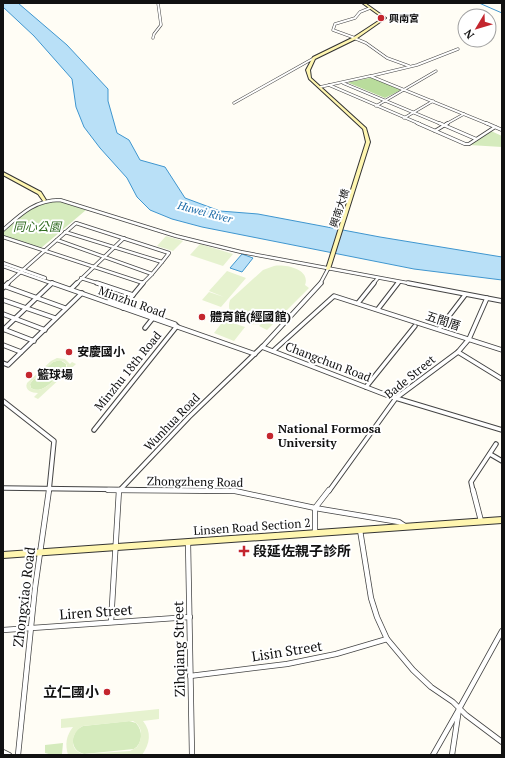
<svg xmlns="http://www.w3.org/2000/svg" width="505" height="758" font-family="'PT Serif','Noto Sans TC',serif">
<rect width="100%" height="100%" fill="#fffdf5"/>
<g fill="#d5ebbd">
<path d="M491 131 502 136V147L469 145Z"/>
<path d="M45 201H59L86 210 41 248 3 236V232L26 212Z"/>
<path d="M60 360 66 364V368C57 376 43 396 31 388L30 384 32 381 53 362Z"/>
<path d="M129 721 136 723C143 731 143 743 134 749L84 754C76 752 72 746 73 738L76 730 83 726Z"/>
<path d="M63 743 62 754C57 756 51 755 45 753V745Z"/>
</g>
<path fill="#b9dc9c" d="M370 78H373L401 90 385 98 349 83V82Z"/>
<g fill="#e6f2cf" fill-rule="evenodd">
<path d="M166 236 183 241 173 251 157 246Z"/>
<path d="M200 244 233 254 223 266 190 255Z"/>
<path d="M274 266C285 264 311 269 305 285L309 288 267 330 259 326 261 324C247 326 224 319 230 300L263 270Z"/>
<path d="M227 271 246 278 221 307 202 300 209 292 224 297 209 291Z"/>
<path d="M224 320 245 327 234 341 214 333Z"/>
<path d="M57 358 65 359 70 364 72 362 76 364 38 399 34 397 38 393C32 393 24 390 27 383L51 361ZM57 361C62 360 66 362 67 366L64 369C56 377 43 396 31 388L30 384 32 381 53 362Z"/>
<path d="M159 709V719L143 721C152 732 150 744 142 755H68C65 744 66 736 73 727L61 728V719ZM133 721C143 726 143 738 137 747L130 751 84 754C68 751 71 732 83 726Z"/>
</g>
<g fill="#b9e0f7" stroke="#3f96cf">
<path d="M3 3H18L67 45 108 89V101L117 133 129 140 140 160 165 167 185 198 220 211 258 214 380 237 502 257V280L414 269 202 227 172 219 150 210 137 197 127 178 100 148 84 127 76 107 72 79 34 36 3 7Z"/>
<path d="M242 254 253 258 242 272 230 268Z"/>
</g>
<g fill="none" stroke-linecap="round" stroke-linejoin="round">
<path stroke="#3f96cf" stroke-width="1" d="M479 3 502 13"/>
<defs>
<g id="street-far3">
<path d="M153 38 154 34 161 25 158 3"/>
<path d="M354 38 366 43 387 58 409 66"/>
<path d="M355 38 333 30 335 24 355 18 360 12 370 8"/>
<path d="M371 76 417 65 458 49"/>
<path d="M343 83 441 124"/>
<path d="M329 85 420 124"/>
<path d="M320 87 370 76 488 124"/>
<path d="M234 103 314 58"/>
<path d="M376 106 436 71"/>
<path d="M404 118 433 101"/>
<path d="M446 124 464 114"/>
</g>
<g id="street-far2">
<path d="M417 123 465 144H469L495 127"/>
<path d="M439 123 476 139"/>
<path d="M486 123 502 130"/>
<path d="M435 131 448 123"/>
<path d="M3 230C21 214 35 200 60 200L176 236 241 252 413 284"/>
<path d="M65 232 162 262 152 274"/>
<path d="M3 237 143 283 142 284"/>
<path d="M57 240 152 274 143 283"/>
<path d="M3 263 45 278"/>
<path d="M3 266 54 284"/>
<path d="M81 278 100 284"/>
<path d="M7 284 76 223 169 253 162 262"/>
<path d="M51 284 52 283"/>
<path d="M76 284 124 238"/>
<path d="M320 284 328 269"/>
<path d="M373 284 378 278"/>
<path d="M397 284 399 282"/>
</g>
<g id="street-far1">
<path d="M52 283 255 354"/>
<path d="M97 283 133 295 123 308"/>
<path d="M408 283 502 301"/>
<path d="M4 286 65 308"/>
<path d="M3 288 8 283"/>
<path d="M71 289 77 283"/>
<path d="M133 295 143 283"/>
<path d="M3 300 55 318"/>
<path d="M109 301 175 324"/>
<path d="M358 303 374 283"/>
<path d="M378 309 398 283"/>
<path d="M3 314 45 330"/>
<path d="M145 328 153 318"/>
<path d="M3 329 34 341"/>
<path d="M439 329 465 295"/>
<path d="M3 330 52 283"/>
<path d="M3 345 21 352"/>
<path d="M262 347 389 396 502 430"/>
<path d="M273 351 334 296 502 350"/>
<path d="M458 352 502 379"/>
<path d="M3 363 8 365 82 293"/>
<path d="M366 387 415 326"/>
<path d="M3 401 54 441 49 491"/>
<path d="M94 430 177 326"/>
<path d="M490 454 502 461"/>
<path d="M3 488 236 491"/>
<path d="M119 491 189 417 264 345 321 283"/>
<path d="M329 491 396 398 458 352 469 339 487 298"/>
<path d="M473 491 471 482 496 444"/>
</g>
<g id="street">
<path d="M108 490 235 491 315 508 399 522 405 526"/>
<path d="M473 490 481 521"/>
<path d="M360 530 371 598 377 617 387 639 413 670 431 687 453 702 466 715 502 742"/>
<path d="M315 533V508L329 490"/>
<path d="M188 542 192 755"/>
<path d="M111 622 119 490"/>
<path d="M3 630 190 617"/>
<path d="M190 676 287 664 336 654 387 639"/>
<path d="M3 752 9 755"/>
<path d="M18 755 35 588 49 490"/>
<path d="M433 755 458 711"/>
<path d="M452 755 459 709 502 631"/>
</g>
<g id="secondary">
<path d="M362 3H365L386 18 356 39 315 59 310 70 311 78 366 128 370 142 330 269 328 270 326 269 366 142 363 129 309 79 306 70 313 57 354 37 383 18Z"/>
<path d="M3 172 41 192 46 200 45 201H43L38 194 3 175Z"/>
<path d="M502 517V523L3 558V552Z"/>
</g>
</defs>
<use href="#street-far3" stroke="#444" stroke-width="3"/>
<use href="#street-far2" stroke="#444" stroke-width="4"/>
<use href="#street-far1" stroke="#444" stroke-width="5.5"/>
<use href="#street" stroke="#444" stroke-width="6"/>
<use href="#secondary" stroke="#333" stroke-width="2"/>
<use href="#street-far3" stroke="#fff" stroke-width="2"/>
<use href="#street-far2" stroke="#fff" stroke-width="2.5"/>
<use href="#street-far1" stroke="#fff" stroke-width="3.5"/>
<use href="#street" stroke="#fff" stroke-width="4.5"/>
<use href="#secondary" fill="#fff6b0" fill-rule="evenodd"/>
</g>
<g fill="#c4262e" stroke="#fff" stroke-width="1.5">
<circle cx="381" cy="18" r="4"/>
<circle cx="202" cy="317" r="4"/>
<circle cx="69" cy="352" r="4"/>
<circle cx="29" cy="375" r="4"/>
<circle cx="270" cy="436" r="4"/>
<path d="M242 545h4v4h4v4h-4v4h-4v-4h-4v-4h4z"/>
<circle cx="107" cy="692" r="4"/>
</g>
<g text-anchor="middle" stroke-width="4" stroke-linejoin="round" paint-order="stroke">
<g font-size="10" font-weight="bold" fill="#111" stroke="#fff" text-anchor="start">
<text x="389" y="22">興南宮</text>
</g>
<g font-size="10" fill="#111" stroke="#fff">
<text transform="translate(339 208) rotate(-72)" y="4">興南大橋</text>
</g>
<g font-size="11" font-style="italic" fill="#1768a6" stroke="#fff">
<text transform="translate(205 212) rotate(15)" y="4">Huwei River</text>
</g>
<g font-size="12" font-style="italic" fill="#2f6b1f" stroke="#fff">
<text x="37" y="231">同心公園</text>
</g>
<g font-size="12" fill="#111" stroke="#fff">
<text transform="translate(132 302) rotate(20)" y="4">Minzhu Road</text>
<text transform="translate(443 321) rotate(18)" y="4">五間厝</text>
<text transform="translate(328 362) rotate(21)" y="4">Changchun Road</text>
<text transform="translate(128 371) rotate(-51)" y="4">Minzhu 18th Road</text>
<text transform="translate(410 377) rotate(-39)" y="4">Bade Street</text>
<text transform="translate(172 422) rotate(-46)" y="4">Wunhua Road</text>
<text transform="translate(195 482) rotate(1)" y="4">Zhongzheng Road</text>
<text transform="translate(252 527) rotate(-4)" y="4">Linsen Road Section 2</text>
</g>
<g font-size="12" font-weight="bold" fill="#111" stroke="#fff" text-anchor="start">
<text x="210" y="321">體育館(經國館)</text>
<text x="77" y="356">安慶國小</text>
<text x="37" y="379">籃球場</text>
<text x="278" y="433">National Formosa<tspan x="278" dy="14">University</tspan></text>
</g>
<g font-size="14" font-weight="bold" fill="#111" stroke="#fff" text-anchor="start">
<text x="253" y="556">段延佐親子診所</text>
<text x="99" y="697" text-anchor="end">立仁國小</text>
</g>
<g font-size="14" fill="#111" stroke="#fff">
<text transform="translate(24 597) rotate(-83)" y="5">Zhongxiao Road</text>
<text transform="translate(96 612) rotate(-4)" y="5">Liren Street</text>
<text transform="translate(179 649) rotate(-91)" y="5">Zihqiang Street</text>
<text transform="translate(287 651) rotate(-9)" y="5">Lisin Street</text>
</g>
</g>
<rect width="505" height="758" fill="none" stroke="#111111" stroke-width="8"/>
<g transform="translate(477 28) rotate(232)"><circle r="19" fill="#ffffff" stroke="#a0a0a0"/>
<path d="M0-3L7 15L0 10L-7 15Z" fill="#c4262e"/>
<text y="-6" font-size="11" font-weight="bold" text-anchor="middle" fill="#111111">N</text>
</g>
</svg>
